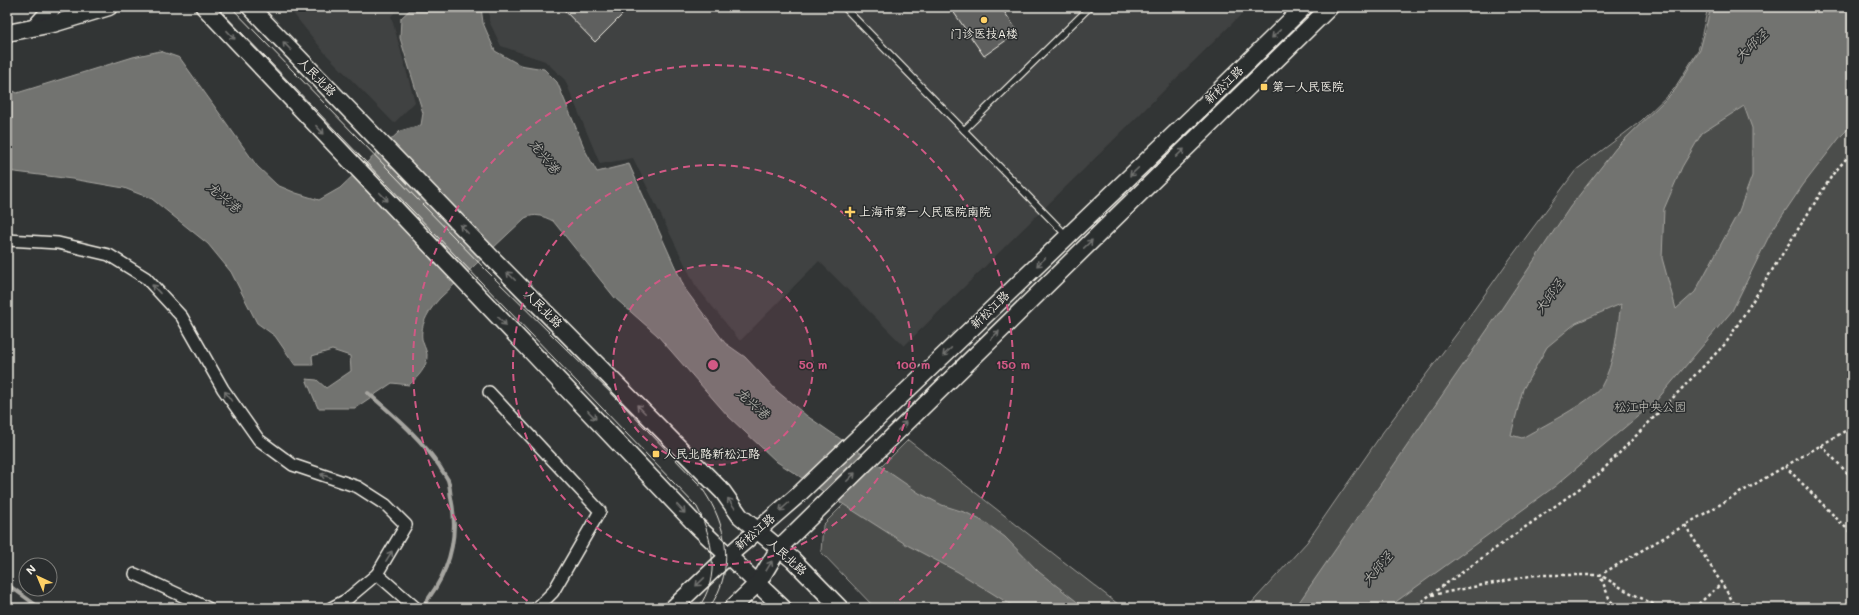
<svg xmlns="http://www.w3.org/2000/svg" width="1859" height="615" font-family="Mali,'LXGW WenKai TC',sans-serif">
<rect width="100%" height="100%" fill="#323535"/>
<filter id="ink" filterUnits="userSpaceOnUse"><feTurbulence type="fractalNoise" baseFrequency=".025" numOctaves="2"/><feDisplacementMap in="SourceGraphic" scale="8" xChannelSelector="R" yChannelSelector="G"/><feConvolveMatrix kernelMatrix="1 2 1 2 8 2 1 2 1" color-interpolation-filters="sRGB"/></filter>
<g filter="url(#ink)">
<g fill="#404242">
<path d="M288 7H400L391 16 415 102 394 123 325 53Z"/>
<path d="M489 7H1249L904 346 819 261 740 341 695 285 633 158 600 164 565 80 545 61 501 46 489 21Z"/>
</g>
<g fill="#4b4d4c" stroke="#a09f9a">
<path d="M1708 7H1852V608H1247L1307 542 1383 432 1461 328 1509 260 1576 170 1641 121 1674 89 1698 51Z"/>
<path d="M908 440 1123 608H875L821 552 823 525Z"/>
</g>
<g fill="#727370" stroke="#a6a5a0" fill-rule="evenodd">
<path d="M413 7H481L483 23 495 51 520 65 544 69 557 82 586 152 597 172 629 164 685 289 725 343 745 357 778 392 807 416 919 493 942 505 967 513 986 523 1005 537 1039 572 1085 608H1016L958 572 907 545 777 462 728 416 657 335 615 298 553 221C543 216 535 213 525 218L440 298C430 309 420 323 422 339 423 344 426 349 427 354 428 367 418 377 409 385L392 383 355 408H318L306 379 317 380 326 388 351 371 350 356 332 350 312 356 313 365H295L275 336 257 323 231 272 208 244 152 199 124 188 72 179 7 171V87L17 93 133 57 160 51 180 58 257 166 277 185 296 193 319 200 340 188 400 131 421 125 423 113 400 38 401 18Z"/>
<path d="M1711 7H1852V125L1841 136 1803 185 1771 232 1732 311 1656 401 1554 487 1397 601 1391 608H1295L1492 323 1570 207 1616 148 1675 90 1700 50ZM1744 106 1752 128V176L1739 211 1695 292 1676 309 1662 258 1664 209 1682 167 1702 133ZM1621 304C1617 331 1615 363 1601 387 1591 402 1539 428 1522 438L1511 435 1523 389 1547 347 1576 323Z"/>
</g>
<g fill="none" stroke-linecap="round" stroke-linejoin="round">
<g stroke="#a6a5a0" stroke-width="4">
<path d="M368 393C394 416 421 438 440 467 442 471 446 476 448 480 450 486 450 492 451 498 460 540 448 576 421 608"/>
<path d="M7 584 40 608"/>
</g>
</g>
<g fill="#5f605f" stroke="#f4f1e8">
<path d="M561 7H630L595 42Z"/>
<path d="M950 7H1001L1018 32 984 56Z"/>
</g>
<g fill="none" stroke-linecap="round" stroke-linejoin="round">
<defs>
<g id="service">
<path d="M844 7 1067 236"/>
<path d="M964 130 1090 7"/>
</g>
<g id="minor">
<path d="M7 240 58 243 109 255 146 278 182 317 223 389 259 440 293 465 358 487 386 505 406 525 377 574 416 608"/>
<path d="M489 392 600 511 553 592 537 608"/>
<path d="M135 574 208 608"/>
<path d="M331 608 346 600 377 574"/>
</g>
<g id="secondary">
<path d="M204 7 697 526 783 608"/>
<path d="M250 7 491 257 723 492 740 516 793 560 840 608"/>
<path d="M35 27 53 7"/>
<path d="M7 33 53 24 109 7"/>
<path d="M673 608 728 556 797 496 1193 116 1304 7"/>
<path d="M732 608 758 583 779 548 1330 7"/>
</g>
</defs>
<use href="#service" stroke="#f4f1e8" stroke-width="8"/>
<use href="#minor" stroke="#f4f1e8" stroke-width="14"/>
<use href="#secondary" stroke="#f4f1e8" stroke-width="19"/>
<g stroke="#f4f1e8" stroke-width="2.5" stroke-dasharray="3 3" stroke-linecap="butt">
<path d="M1821 445 1852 478"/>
<path d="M1785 466 1852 534"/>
<path d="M1685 525 1737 608"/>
<path d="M1432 595 1535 575H1600L1625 590 1661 608"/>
<path d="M1412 608 1597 476 1726 343 1833 174 1852 152"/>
<path d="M1616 608 1609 598 1600 575 1852 427"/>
<path d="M1694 608 1721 584"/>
<path d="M1841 608 1852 604"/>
</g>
<use href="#service" stroke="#2a2d2e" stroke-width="5.5"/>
<use href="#minor" stroke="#2a2d2e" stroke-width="11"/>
<use href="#secondary" stroke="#2a2d2e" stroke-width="16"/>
<g stroke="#f4f1e8" stroke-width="1">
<path d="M217 7 697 507C713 538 721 578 698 608"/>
<path d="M231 7 487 271 623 405 698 483C726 519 738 568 709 608"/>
</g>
</g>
<defs><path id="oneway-shaft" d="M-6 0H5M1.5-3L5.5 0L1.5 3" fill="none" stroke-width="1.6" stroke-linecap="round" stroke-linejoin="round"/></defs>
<g stroke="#71726f">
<use href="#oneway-shaft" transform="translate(1276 34) rotate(136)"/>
<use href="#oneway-shaft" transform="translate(231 35) rotate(47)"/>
<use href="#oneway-shaft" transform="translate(287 46) rotate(-134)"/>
<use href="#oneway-shaft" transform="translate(320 130) rotate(47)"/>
<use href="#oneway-shaft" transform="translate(1180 153) rotate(-44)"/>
<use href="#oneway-shaft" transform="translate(1134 172) rotate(136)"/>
<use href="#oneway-shaft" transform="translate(384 197) rotate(46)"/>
<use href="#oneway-shaft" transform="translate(464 229) rotate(-134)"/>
<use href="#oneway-shaft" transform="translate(1088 244) rotate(-44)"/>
<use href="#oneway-shaft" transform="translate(1041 262) rotate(136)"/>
<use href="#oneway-shaft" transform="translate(511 276) rotate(-135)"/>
<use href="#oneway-shaft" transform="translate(156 289) rotate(-133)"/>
<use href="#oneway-shaft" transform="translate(502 321) rotate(46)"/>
<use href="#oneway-shaft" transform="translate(995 335) rotate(-44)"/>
<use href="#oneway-shaft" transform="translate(947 352) rotate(136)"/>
<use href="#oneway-shaft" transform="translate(228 396) rotate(-125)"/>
<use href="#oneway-shaft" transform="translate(641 409) rotate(-135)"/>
<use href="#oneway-shaft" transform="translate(592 415) rotate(46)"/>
<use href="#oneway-shaft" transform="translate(902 426) rotate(-45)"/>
<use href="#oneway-shaft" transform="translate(326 476) rotate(-161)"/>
<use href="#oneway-shaft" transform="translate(851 477) rotate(-45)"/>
<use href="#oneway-shaft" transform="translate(731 503) rotate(-125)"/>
<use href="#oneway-shaft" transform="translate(784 507) rotate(138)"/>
<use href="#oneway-shaft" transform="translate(681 509) rotate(47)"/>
<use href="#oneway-shaft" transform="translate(389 556) rotate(-58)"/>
<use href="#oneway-shaft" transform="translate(769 566) rotate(-59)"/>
<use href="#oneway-shaft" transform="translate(700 582) rotate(136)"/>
</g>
</g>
<circle cx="713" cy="365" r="100" fill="#d15985" fill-opacity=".12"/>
<g fill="none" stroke="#d15985" stroke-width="2" stroke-dasharray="7 5">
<circle cx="713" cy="365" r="100"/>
<circle cx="713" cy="365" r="200"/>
<path d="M537 608A300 300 0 1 1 889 608"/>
</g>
<g fill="#ffd166" stroke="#2a2d2e" stroke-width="1.5">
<circle cx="984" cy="20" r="4"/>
<rect x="1260" y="83" width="8" height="8" rx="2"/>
<path d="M848 206h4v4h4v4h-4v4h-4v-4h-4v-4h4z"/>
<rect x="652" y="450" width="8" height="8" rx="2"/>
</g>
<g text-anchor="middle" stroke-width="3" stroke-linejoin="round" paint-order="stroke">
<g font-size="12" fill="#f4f1e8" stroke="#2a2d2e" text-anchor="start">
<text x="984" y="38" text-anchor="middle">门诊医技A楼</text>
<text x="1272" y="91">第一人民医院</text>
<text x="859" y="216">上海市第一人民医院南院</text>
<text x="664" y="458">人民北路新松江路</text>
</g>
<g font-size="12" fill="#f4f1e8" stroke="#2a2d2e">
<text transform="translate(317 77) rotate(46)" y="4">人民北路</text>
<text transform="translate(1224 85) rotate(-44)" y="4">新松江路</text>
<text transform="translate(543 309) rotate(45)" y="4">人民北路</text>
<text transform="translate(990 310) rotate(-44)" y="4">新松江路</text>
<text transform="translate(755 532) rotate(-41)" y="4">新松江路</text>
<text transform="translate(787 557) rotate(42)" y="4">人民北路</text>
</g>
<g font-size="12" fill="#b9b8b1" stroke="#2a2d2e">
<text x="1650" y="411">松江中央公园</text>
</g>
<g font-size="13" font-style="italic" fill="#b3b2ac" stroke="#2a2d2e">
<text transform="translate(1751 45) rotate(-44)" y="5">大邱泾</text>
<text transform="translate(545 156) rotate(52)" y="5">龙兴港</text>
<text transform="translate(224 197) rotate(40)" y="5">龙兴港</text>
<text transform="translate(1549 296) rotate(-54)" y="5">大邱泾</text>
<text transform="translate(753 403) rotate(42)" y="5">龙兴港</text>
<text transform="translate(1377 568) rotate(-50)" y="5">大邱泾</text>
</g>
</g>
<circle cx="713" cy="365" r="6" fill="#d15985" stroke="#2a2d2e" stroke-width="2"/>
<g font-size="12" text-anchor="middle" font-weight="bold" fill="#d15985" stroke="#2a2d2e" stroke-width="3" stroke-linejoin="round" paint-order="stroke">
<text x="813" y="369">50 m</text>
<text x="913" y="369">100 m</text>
<text x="1013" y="369">150 m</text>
</g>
<rect width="1859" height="615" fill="none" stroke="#2a2d2e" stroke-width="24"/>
<rect x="12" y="12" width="1835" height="591" fill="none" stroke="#f4f1e8" stroke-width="1.5" filter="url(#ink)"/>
<g transform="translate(38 577) rotate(316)"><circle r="19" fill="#2a2d2e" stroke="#7b7b78"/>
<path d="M0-3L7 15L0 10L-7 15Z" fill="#ffd166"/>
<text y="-6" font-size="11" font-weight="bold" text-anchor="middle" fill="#f4f1e8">N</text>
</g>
</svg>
